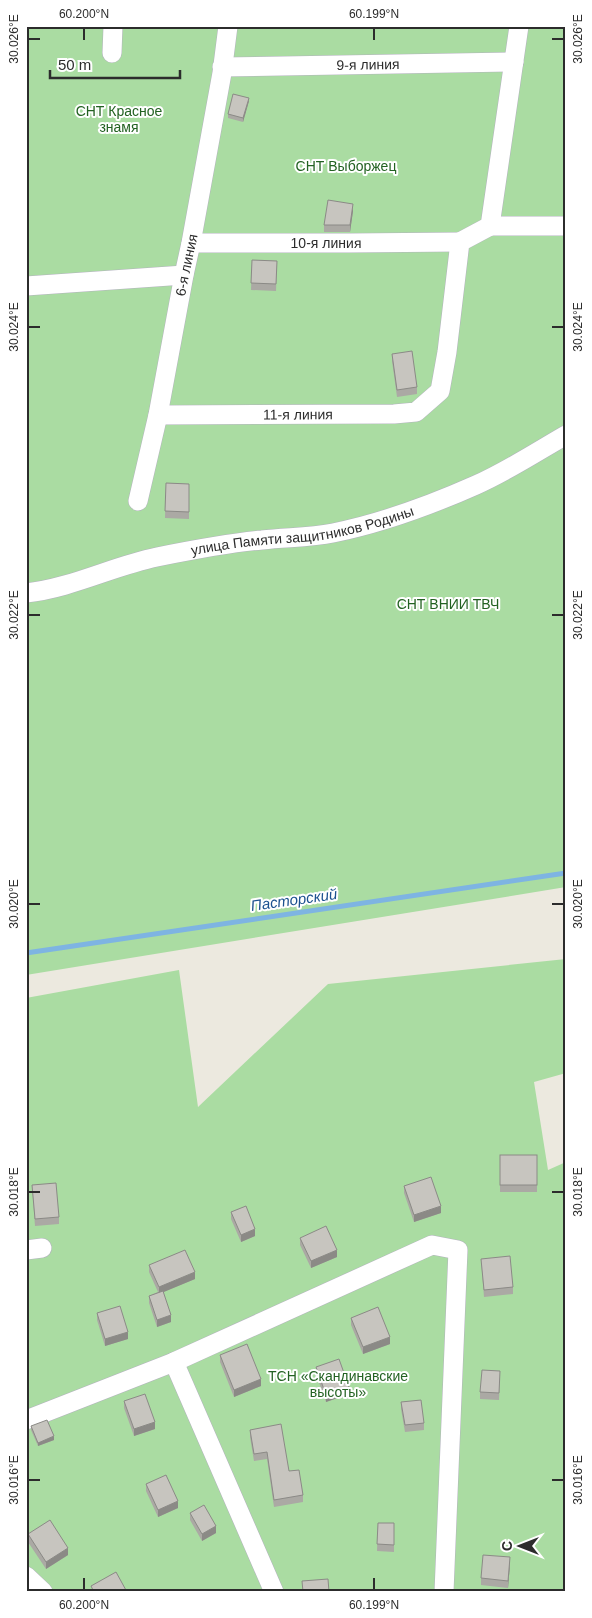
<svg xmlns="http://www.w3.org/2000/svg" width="592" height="1618" font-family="Arial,sans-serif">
<rect width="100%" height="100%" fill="#ece9df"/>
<g fill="#aadca2">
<path d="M26 26H566V423L555 432 558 447 566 448V887L26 975Z"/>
<path d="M566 959V1073L534 1082 548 1170 566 1162V1592H26V998L179 970 198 1107 328 984Z"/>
</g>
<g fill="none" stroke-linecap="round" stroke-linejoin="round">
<path stroke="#7eb4e2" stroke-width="5" d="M26 953 566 873"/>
<defs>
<g id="minor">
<path d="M112 53 113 26"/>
<path id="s1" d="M222 67 514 62"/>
<path d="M490 226H566"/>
<path id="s2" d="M191 243H349L460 242"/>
<path d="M26 286 184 275"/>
<path id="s3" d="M158 415 394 414 416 412 440 391 447 352 460 242 490 226 519 26"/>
<path id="s4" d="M138 501 158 415 184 275 191 243 222 73 228 26"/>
<path id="s5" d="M26 593C72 588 113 566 157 557 192 550 227 543 262 540 286 537 309 538 333 533 382 523 431 505 476 485 506 472 538 451 566 435"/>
<path d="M26 1250 42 1248"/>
<path d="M174 1362 274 1592"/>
<path d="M26 1420 174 1362 432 1245 458 1250 444 1592"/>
<path d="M26 1576 43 1592"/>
</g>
</defs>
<use href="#minor" stroke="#b3b3be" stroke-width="20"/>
<use href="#minor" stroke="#fff" stroke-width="19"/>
</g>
<g fill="#aba9a4">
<path d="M249 101 243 122 228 118V114Z"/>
<path d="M353 211 350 232H324V225Z"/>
<path d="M252 260 277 261 276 291 251 290Z"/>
<path d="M392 354 417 387V394L397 397 392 361Z"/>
<path d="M166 483 189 484V519L165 518Z"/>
<rect x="500" y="1155" width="37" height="37"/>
<path d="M32 1185 59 1217V1224L35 1226Z"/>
<path d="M404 1186 441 1213 414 1222 404 1193Z"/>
<path d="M231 1212 255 1236 241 1242 231 1219Z"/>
<path d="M300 1238 337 1257 311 1268 300 1245Z"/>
<path d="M481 1259 513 1287V1294L484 1297Z"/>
<path d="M149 1265 195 1279 163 1292 171 1322 157 1327 149 1303V1296L158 1292 149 1272Z"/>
<path d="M97 1313 128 1339 105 1346 97 1320Z"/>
<path d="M351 1318 390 1344 363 1354 351 1325Z"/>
<path d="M220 1355 261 1386 234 1397 220 1362Z"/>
<path d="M316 1367 349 1394 326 1402 316 1374Z"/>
<path d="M500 1378 499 1400 480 1399V1392Z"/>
<path d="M124 1401 155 1429 134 1436 124 1408Z"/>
<path d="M401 1402 424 1423V1430L405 1432 401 1409Z"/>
<path d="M31 1426 54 1440 38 1446 31 1430Z"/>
<path d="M250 1430 289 1471 303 1495V1502L274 1507 267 1459 254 1461 250 1437Z"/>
<path d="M146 1484 178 1508 158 1517 146 1491Z"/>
<path d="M190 1513 216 1533 202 1541 190 1520Z"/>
<path d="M378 1523H394V1552L377 1551Z"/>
<path d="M28 1534 68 1555 46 1569 28 1542Z"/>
<path d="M510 1564 508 1588 481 1585V1578Z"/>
</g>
<g fill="#8b8a86">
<path d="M249 98V101L243 122V118Z"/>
<path d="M353 204V211L350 232V225Z"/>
<path d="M441 1206V1213L414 1222V1215Z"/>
<path d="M255 1229V1236L241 1242V1235Z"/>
<path d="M337 1250V1257L311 1268V1261Z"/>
<path d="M195 1272V1279L159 1294V1287Z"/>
<path d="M171 1315V1322L157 1327V1320Z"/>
<path d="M128 1332V1339L105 1346V1339Z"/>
<path d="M390 1337V1344L363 1354V1347Z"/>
<path d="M261 1379V1386L234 1397V1390Z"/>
<path d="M349 1387V1394L326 1402V1395Z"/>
<path d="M155 1422V1429L134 1436V1429Z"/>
<path d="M54 1436V1440L38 1446V1443Z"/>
<path d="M178 1501V1508L158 1517V1510Z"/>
<path d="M216 1526V1533L202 1541V1534Z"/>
<path d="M68 1548V1555L46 1569V1562Z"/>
<path d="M510 1557V1564L508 1588V1581Z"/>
</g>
<g fill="#c7c5bf" stroke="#8b8a86">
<path d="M233 94 249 98 243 118 228 114Z"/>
<path d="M328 200 353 204 350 225H324Z"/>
<path d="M252 260 277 261 276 284 251 283Z"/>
<path d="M412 351 417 387 397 390 392 354Z"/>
<path d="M166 483 189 484V512L165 511Z"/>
<rect x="500" y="1155" width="37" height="30"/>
<path d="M431 1177 441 1206 414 1215 404 1186Z"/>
<path d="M56 1183 59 1217 35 1219 32 1185Z"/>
<path d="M246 1206 255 1229 241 1235 231 1212Z"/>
<path d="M326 1226 337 1250 311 1261 300 1238Z"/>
<path d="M185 1250 195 1272 159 1287 149 1265Z"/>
<path d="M510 1256 513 1287 484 1290 481 1259Z"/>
<path d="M163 1291 171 1315 157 1320 149 1296Z"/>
<path d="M120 1306 128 1332 105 1339 97 1313Z"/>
<path d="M378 1307 390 1337 363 1347 351 1318Z"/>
<path d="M247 1344 261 1379 234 1390 220 1355Z"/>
<path d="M339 1359 349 1387 326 1395 316 1367Z"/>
<path d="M482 1370 500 1371 499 1393 480 1392Z"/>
<path d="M145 1394 155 1422 134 1429 124 1401Z"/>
<path d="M421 1400 424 1423 405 1425 401 1402Z"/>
<path d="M47 1420 54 1436 38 1443 31 1426Z"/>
<path d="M281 1424 289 1471 299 1470 303 1495 274 1500 267 1452 254 1454 250 1430Z"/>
<path d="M166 1475 178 1501 158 1510 146 1484Z"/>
<path d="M204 1505 216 1526 202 1534 190 1513Z"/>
<path d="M50 1520 68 1548 46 1562 28 1534Z"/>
<path d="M378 1523H394V1545L377 1544Z"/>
<path d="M483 1555 510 1557 508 1581 481 1578Z"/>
<path d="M116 1572 127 1592H94L91 1586Z"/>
<path d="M328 1579 329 1592H303L302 1581Z"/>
</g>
<path fill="none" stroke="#2c2c2c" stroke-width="2" d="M84 28V40M374 28V40M28 39H40M552 39H564M28 327H40M552 327H564M28 615H40M552 615H564M28 904H40M552 904H564M28 1192H40M552 1192H564M28 1480H40M552 1480H564M84 1578V1590M374 1578V1590"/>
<g text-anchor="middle" stroke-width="4" stroke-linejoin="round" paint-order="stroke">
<g font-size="14" fill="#2c2c2c" stroke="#fff">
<text dy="5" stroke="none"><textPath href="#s1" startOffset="146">9-я линия</textPath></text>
<text dy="5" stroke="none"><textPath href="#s2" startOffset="135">10-я линия</textPath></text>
<text dy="5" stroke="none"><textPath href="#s4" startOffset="241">6-я линия</textPath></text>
<text dy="5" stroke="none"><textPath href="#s3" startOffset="140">11-я линия</textPath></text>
<text dy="5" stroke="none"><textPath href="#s5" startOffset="284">улица Памяти защитников Родины</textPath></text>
</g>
<g font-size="14" fill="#236222" stroke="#fff">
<text x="119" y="116">СНТ Красное<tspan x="119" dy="16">знамя</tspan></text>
<text x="346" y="171">СНТ Выборжец</text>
<text x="448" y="609">СНТ ВНИИ ТВЧ</text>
<text x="338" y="1381">ТСН «Скандинавские<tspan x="338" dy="16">высоты»</tspan></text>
</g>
<g font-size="15" font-style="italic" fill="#1c518f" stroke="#fff">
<text transform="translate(294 900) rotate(-8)" y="5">Пасторский</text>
</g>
</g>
<rect width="592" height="1618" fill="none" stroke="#ffffff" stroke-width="55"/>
<g transform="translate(520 1546) rotate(270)" stroke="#ffffff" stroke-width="4" paint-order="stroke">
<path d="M0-4L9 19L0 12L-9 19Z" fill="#2c2c2c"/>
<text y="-8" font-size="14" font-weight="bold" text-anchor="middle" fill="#2c2c2c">С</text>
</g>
<path d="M50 70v8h130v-8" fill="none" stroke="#2c2c2c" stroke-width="2.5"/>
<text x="58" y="70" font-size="15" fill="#2c2c2c" stroke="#ffffff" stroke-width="4" paint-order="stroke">50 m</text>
<rect x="28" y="28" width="536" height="1562" fill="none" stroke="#2c2c2c" stroke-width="2"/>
<g font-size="12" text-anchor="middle" fill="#2c2c2c">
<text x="84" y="18">60.200°N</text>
<text x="374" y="18">60.199°N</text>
<text transform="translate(578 39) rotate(-90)" y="4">30.026°E</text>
<text transform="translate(14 39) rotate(-90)" y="4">30.026°E</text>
<text transform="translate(578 327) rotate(-90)" y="4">30.024°E</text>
<text transform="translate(14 327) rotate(-90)" y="4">30.024°E</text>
<text transform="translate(578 615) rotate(-90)" y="4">30.022°E</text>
<text transform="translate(14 615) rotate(-90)" y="4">30.022°E</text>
<text transform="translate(578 904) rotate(-90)" y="4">30.020°E</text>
<text transform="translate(14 904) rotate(-90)" y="4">30.020°E</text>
<text transform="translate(578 1192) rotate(-90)" y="4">30.018°E</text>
<text transform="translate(14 1192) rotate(-90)" y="4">30.018°E</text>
<text transform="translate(14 1480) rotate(-90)" y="4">30.016°E</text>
<text transform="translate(578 1480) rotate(-90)" y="4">30.016°E</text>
<text x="84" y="1609">60.200°N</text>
<text x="374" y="1609">60.199°N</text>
</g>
</svg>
